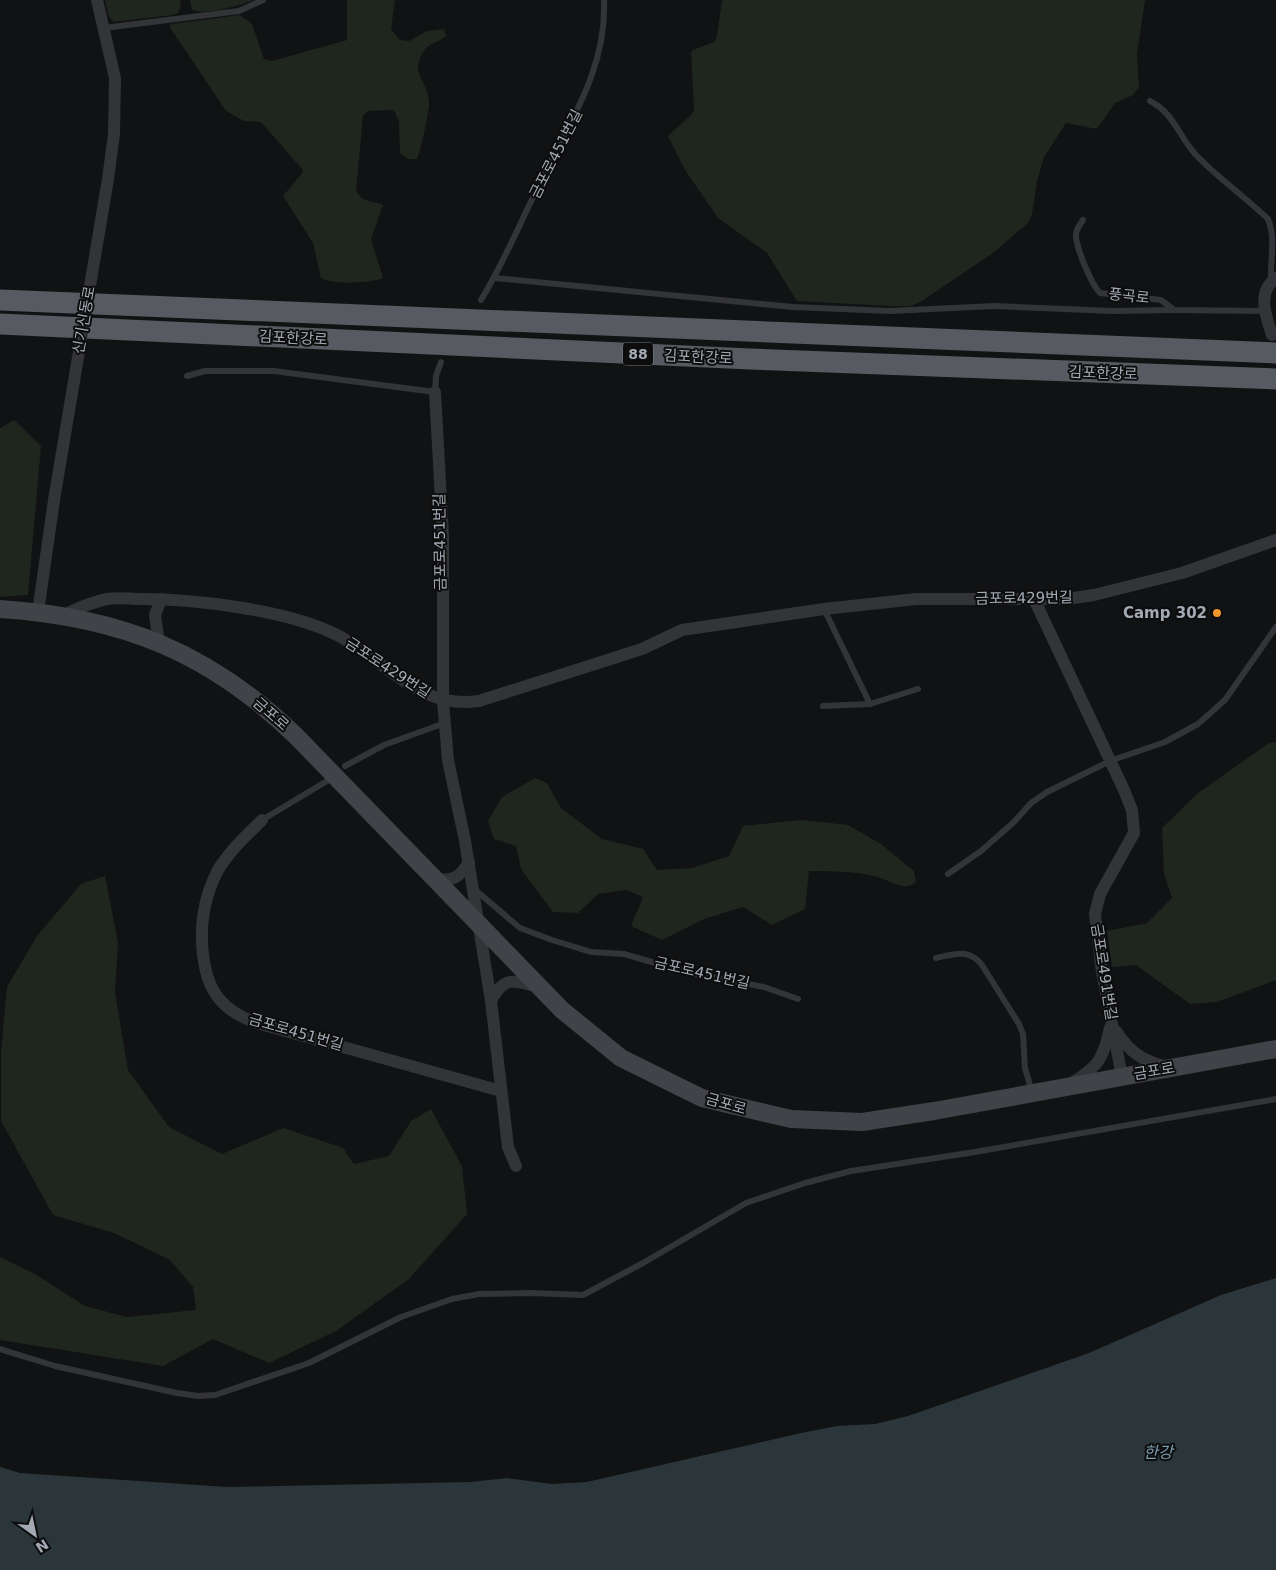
<svg xmlns="http://www.w3.org/2000/svg" width="1276" height="1570" font-family="'DejaVu Sans','Noto Sans KR',sans-serif">
<rect width="100%" height="100%" fill="#111213"/>
<g fill="#1e261e">
<path d="M105 0H180L181 6 178 13 172 15 114 22 109 17Z"/>
<path d="M190 0H253C242 5 201 17 192 9Z"/>
<path d="M347 0H395L391 29 400 40 409 41 427 31 444 29 446 36C440 42 428 43 424 51 409 73 428 81 429 102 430 109 420 153 417 159H408L400 153 399 122 395 112 391 110 368 111 363 116 356 190C361 203 373 200 383 205L371 239 383 278C374 283 329 285 321 278L313 243 283 196 303 172 302 169 261 122 244 121 226 111 169 26 172 24 240 15 252 24 264 59 272 61 347 40Z"/>
<path d="M722 0H1145L1137 54 1139 87 1133 95 1115 103 1097 129 1066 123 1044 157 1037 181 1032 214 1028 223 993 253 922 301 911 306H890L797 301 767 253 718 218 685 170 668 136 691 115 694 109 691 52 693 50 714 42 717 36Z"/>
<path d="M14 420 41 446 28 595 0 597V428Z"/>
<path d="M1276 742V980L1217 1002 1190 1004 1136 965 1112 967 1107 931 1147 923 1172 898 1164 874 1162 828 1198 793 1269 743Z"/>
<path d="M535 778 547 783 561 808 602 839 643 849 657 870 692 868 729 856 743 826 802 820 848 825 881 844 914 871 916 882C905 891 894 883 883 879 861 871 833 871 809 871L805 909 772 925 743 907 704 919 662 940 631 926 643 897 626 890 598 894 578 913 553 912 521 869 516 846 494 839 488 821 502 797Z"/>
<path d="M105 876 118 942 115 992 128 1070 169 1127 222 1154 283 1128 343 1148 354 1164 389 1156 411 1121 431 1109 462 1166 467 1214 409 1279 336 1331 269 1363 213 1339 163 1366 0 1340V1257L35 1274 85 1306 127 1317 196 1310 193 1287 170 1260 114 1233 53 1215 1 1121V1052L7 987 37 936 81 884Z"/>
</g>
<path fill="#2b363b" d="M1276 1278V1570H0V1467L20 1473 227 1487 470 1482 507 1478 552 1484 587 1482 801 1433 837 1426 875 1424 908 1416 1089 1353 1221 1295Z"/>
<g fill="none" stroke-linecap="round" stroke-linejoin="round">
<g stroke="#333438" stroke-width="6">
<path d="M104 28 239 11 263 0"/>
<path d="M1150 101C1174 113 1179 137 1196 155 1218 178 1245 197 1268 219 1276 238 1270 259 1271 281"/>
<path d="M1083 220C1079 226 1075 231 1076 238 1078 251 1091 284 1100 293L1161 300 1174 310 1264 311"/>
<path d="M495 278 793 307 890 311 995 306 1113 311 1174 310"/>
<path d="M481 300C505 261 522 218 543 177 571 120 607 67 604 0"/>
<path d="M187 376 205 371H274L435 392 436 376 441 362"/>
<path d="M870 704 918 689"/>
<path d="M823 706 870 704 824 609"/>
<path d="M345 766 384 745 445 723"/>
<path d="M262 820 327 781"/>
<path d="M948 874 981 851 1014 822 1031 803 1047 792 1110 761 1165 742 1198 724 1225 700 1276 627"/>
<path d="M474 889 520 928 552 940 591 952 624 954 690 973 764 987 798 999"/>
<path d="M936 958C954 954 969 948 982 965L1019 1024 1023 1034 1025 1068 1032 1092"/>
<path d="M0 1349 55 1366 177 1393 198 1396 215 1395 309 1363 401 1317 452 1299 479 1294 531 1293 583 1295 643 1263 746 1203 805 1183 851 1171 975 1152 1276 1099"/>
</g>
<g stroke="#333438" stroke-width="12">
<path d="M97 0 115 78 114 134 108 179"/>
<path d="M1272 335C1266 316 1256 293 1276 278"/>
<path d="M435 392 443 535V701L448 760 465 841 491 1001 508 1147 516 1166"/>
<path d="M1035 601 1124 790 1132 810 1134 833 1100 894 1095 914 1102 972 1122 1077"/>
<path d="M38 612 54 500"/>
<path d="M64 615C78 608 92 602 107 599 118 597 130 599 141 599 196 599 286 610 335 634 386 659 417 710 479 701L642 649 682 630 824 609 916 599H1067L1094 595 1182 573 1276 540"/>
<path d="M159 644 155 615 161 599"/>
<path d="M262 820C246 836 228 852 217 872 206 894 201 917 202 942 204 984 216 1009 257 1023L501 1091"/>
<path d="M433 878C451 882 459 879 469 862"/>
<path d="M491 1001C503 976 514 980 538 987"/>
<path d="M1116 1031C1130 1053 1143 1061 1167 1067"/>
<path d="M1070 1084C1098 1067 1103 1060 1110 1028"/>
</g>
<path stroke="#414348" stroke-width="18" d="M0 609C121 617 209 652 296 736L562 1010 621 1058 702 1098 791 1119 862 1122 934 1111 1276 1049"/>
<g stroke="#575a60" stroke-width="21">
<path d="M0 300 1276 353"/>
<path d="M0 324 750 359 1276 379"/>
</g>
<path stroke="#333438" stroke-width="12" d="M54 500 108 179"/>
</g>
<circle fill="#f0972d" stroke="#0d0d0e" stroke-width="2" cx="1217" cy="613" r="5"/>
<g text-anchor="middle" stroke-width="4" stroke-linejoin="round" paint-order="stroke">
<rect fill="#0d0d0e" stroke="#767b82" stroke-width="1" x="623" y="342.5" width="30" height="23" rx="4"/>
<g font-size="14" font-weight="bold" fill="#a3aab4">
<text x="638" y="359">88</text>
</g>
<g font-size="15" fill="#a3aab4" stroke="#0d0d0e">
<text transform="translate(556 154) rotate(-63)" y="5">금포로451번길</text>
<text transform="translate(1129 296) rotate(6)" y="5">풍곡로</text>
<text transform="translate(84 320) rotate(-80)" y="5">신기신동로</text>
<text transform="translate(293 338) rotate(3)" y="5">김포한강로</text>
<text transform="translate(698 357) rotate(3)" y="5">김포한강로</text>
<text transform="translate(1103 373) rotate(2)" y="5">김포한강로</text>
<text transform="translate(440 542) rotate(-91)" y="5">금포로451번길</text>
<text transform="translate(1024 598) rotate(-1)" y="5">금포로429번길</text>
<text transform="translate(388 668) rotate(33)" y="5">금포로429번길</text>
<text transform="translate(271 714) rotate(41)" y="5">금포로</text>
<text transform="translate(1104 972) rotate(81)" y="5">금포로491번길</text>
<text transform="translate(702 973) rotate(13)" y="5">금포로451번길</text>
<text transform="translate(296 1032) rotate(16)" y="5">금포로451번길</text>
<text transform="translate(1154 1071) rotate(-10)" y="5">금포로</text>
<text transform="translate(726 1104) rotate(16)" y="5">금포로</text>
</g>
<g font-size="15" font-weight="bold" fill="#a3aab4" stroke="#0d0d0e" text-anchor="end">
<text x="1207" y="618">Camp 302</text>
</g>
<g font-size="16" font-style="italic" fill="#7a9caf" stroke="#0d0d0e">
<text x="1158" y="1458">한강</text>
</g>
</g>
<g transform="translate(35 1535) rotate(147)" stroke="#0d0d0e" stroke-width="4" paint-order="stroke">
<path d="M0-4L9 19L0 12L-9 19Z" fill="#a3aab4"/>
<text y="-8" font-size="14" font-weight="bold" text-anchor="middle" fill="#a3aab4">N</text>
</g>
</svg>
